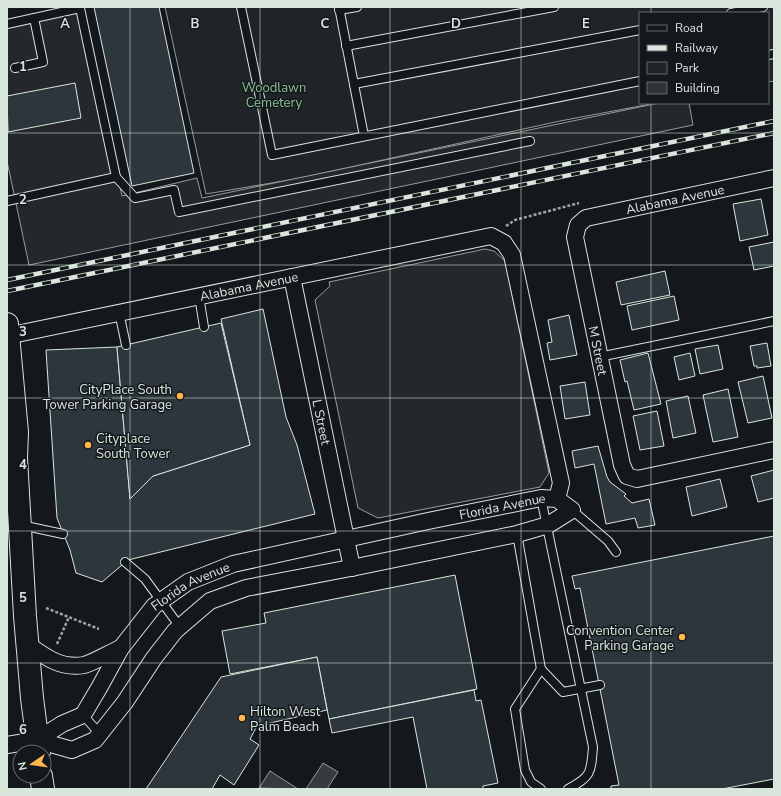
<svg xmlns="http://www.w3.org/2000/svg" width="781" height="796" font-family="'Nunito Sans',sans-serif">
<rect width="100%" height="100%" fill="#14181c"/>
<path fill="#202428" stroke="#939e99" d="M165 7H774V81L768 82V13H640V103H656L560 121 301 178 206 194Z"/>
<g fill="#24282b" stroke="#939e99">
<path d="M80 8 122 196 197 178 202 198 659 103H689L693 125 29 265 7 161V20Z"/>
<path d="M485 249 494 251 505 261 549 473 540 487 378 518 358 508 315 300 330 286 329 282Z"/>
</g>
<g fill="#363b3e" stroke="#939e99">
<path d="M323 763 338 772 327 789H306Z"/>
<path d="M270 771 298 789 259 788Z"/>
</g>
<g fill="#2c363c" stroke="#d8e6dc">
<path d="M94 7H159L194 173 132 186Z"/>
<path d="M75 83 81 118 8 132 7 96Z"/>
<path d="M761 199 768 235 740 241 733 204Z"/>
<path d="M774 242V266L754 270 749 247Z"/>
<path d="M665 271 670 295 621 305 616 282Z"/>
<path d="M674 296 679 320 632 330 627 306Z"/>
<path d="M263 309 286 417 297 445 315 514 128 560 102 582 76 573 70 550 57 518 46 350 117 347 130 499 153 476 250 445 221 319Z"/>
<path d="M569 315 577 355 550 360 547 343 552 342 548 320Z"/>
<path d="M221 323 250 445 153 476 130 499 117 347Z"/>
<path d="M767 343 771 366 757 368V366H754L750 346Z"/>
<path d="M718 345 723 369 700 374 695 349Z"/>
<path d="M648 353 661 404 634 410 627 381 625 382 620 360Z"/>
<path d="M690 353 695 376 679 380 674 357Z"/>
<path d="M763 376 772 418 748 423 738 382Z"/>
<path d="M585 382 590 415 565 419 560 386Z"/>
<path d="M728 389 738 437 713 442 703 395Z"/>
<path d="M688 396 696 433 673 438 666 401Z"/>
<path d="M657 411 664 446 640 450 633 416Z"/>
<path d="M598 446 607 477 610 482 626 494 624 496 632 503 649 499 655 525 638 528 635 518 606 524 594 464 575 468 572 451Z"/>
<path d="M774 470V498L758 502 751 476Z"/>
<path d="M720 479 727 507 692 516 686 487Z"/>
<path d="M774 536V779L722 789H611V786L619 785 580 588 575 589 572 576Z"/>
<path d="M455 575 477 689 329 719 317 657 230 674 222 631 266 623 264 613Z"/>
<path d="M317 657 327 710 257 726 250 739 259 745 234 785 220 775 212 789H146L221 677Z"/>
<path d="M474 690 476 701 481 700 498 783 483 786V789H427L413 717 332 733 329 719Z"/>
</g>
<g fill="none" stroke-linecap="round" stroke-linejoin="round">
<defs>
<g id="service">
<path d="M241 7 272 155 640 81"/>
<path d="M339 7 364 136"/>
<path d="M339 10 357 7"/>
<path d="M731 13 763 7"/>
<path d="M7 24 80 8 116 177 7 201"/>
<path d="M346 46 554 7"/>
<path d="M768 55 774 54"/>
<path d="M15 68 43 62 34 18"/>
<path d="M354 84 640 30"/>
<path d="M116 177 135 198 174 190 179 212 530 141"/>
<path d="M199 296 204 327"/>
<path d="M119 312 126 345"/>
<path d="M599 357 774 321"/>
<path d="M541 498 593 747C591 773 591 777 568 789"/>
<path d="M572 510 608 541 616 552"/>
<path d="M21 525 63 534"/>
<path d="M517 534 541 669 515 709 525 770 531 782 541 789"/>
<path d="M125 562 145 579 180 627"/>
<path d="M541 669 563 692 600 685"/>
<path d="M83 715 100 734"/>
</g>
<g id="minor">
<path id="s1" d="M774 178 586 218 578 225 575 237 622 465 627 476 637 479 774 450"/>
<path id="s2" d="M292 277 352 568"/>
<path id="s3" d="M7 336 491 236 504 243 512 255 561 483 557 499"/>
<path d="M27 644C45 657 61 669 84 665 93 663 111 652 121 648"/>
<path id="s4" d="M7 745 37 740 62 724 83 715 99 688 121 648 154 606 188 582 233 564 428 521 541 498 557 499 572 510 548 525 517 534 361 566 246 588 210 601 175 631 154 658 125 702 95 740 72 750 37 740"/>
</g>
<g id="primary">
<path d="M7 324 17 432 16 458 25 616 32 698 39 752"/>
<path d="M41 776 43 789"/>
</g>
</defs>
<use href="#service" stroke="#d8e6dc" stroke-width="10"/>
<use href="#minor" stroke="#d8e6dc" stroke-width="18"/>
<use href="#primary" stroke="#d8e6dc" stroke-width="24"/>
<g stroke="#9da8a2" stroke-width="2.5" stroke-dasharray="3 2" stroke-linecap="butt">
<path d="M506 226 515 220 579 203"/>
<path d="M46 608 99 629"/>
<path d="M57 644 69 617"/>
</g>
<use href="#service" stroke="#14181c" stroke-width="8"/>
<use href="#minor" stroke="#14181c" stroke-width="16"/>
<use href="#primary" stroke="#14181c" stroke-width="22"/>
<defs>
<g id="rail">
<path d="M7 280 774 121"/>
<path d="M7 291 774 133"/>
</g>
</defs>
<use href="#rail" stroke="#d8e6dc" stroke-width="4.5"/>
<use href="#rail" stroke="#14181c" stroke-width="3" stroke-dasharray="9" stroke-linecap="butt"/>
</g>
<path fill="none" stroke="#d8e6dc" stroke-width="1" stroke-opacity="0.55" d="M130 7V789M260 7V789M390 7V789M521 7V789M651 7V13M651 103V789M7 133H774M7 265H774M7 398H774M7 531H774M7 663H774"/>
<g fill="#ffb74d" stroke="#14181c" stroke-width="1.5">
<circle cx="180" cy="396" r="4"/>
<circle cx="88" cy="445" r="4"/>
<circle cx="682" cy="637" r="4"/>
<circle cx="242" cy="718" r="4"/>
</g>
<g text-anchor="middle" stroke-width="3" stroke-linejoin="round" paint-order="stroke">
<g font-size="13" fill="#8ac095" stroke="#14181c">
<text x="274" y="92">Woodlawn<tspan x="274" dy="15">Cemetery</tspan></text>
</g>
<g font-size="13" fill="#d8e6dc" stroke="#14181c">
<text transform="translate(675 199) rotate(-12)" y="5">Alabama Avenue</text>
<text dy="5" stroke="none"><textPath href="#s3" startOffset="247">Alabama Avenue</textPath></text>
<text dy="5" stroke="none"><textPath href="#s1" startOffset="331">M Street</textPath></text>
<text dy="5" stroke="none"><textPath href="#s2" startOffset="148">L Street</textPath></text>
<text dy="5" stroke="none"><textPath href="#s4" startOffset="579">Florida Avenue</textPath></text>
<text dy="5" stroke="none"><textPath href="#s4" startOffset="255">Florida Avenue</textPath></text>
</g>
<g font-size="13" fill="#d8e6dc" stroke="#14181c" text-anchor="end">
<text x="172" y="394">CityPlace South<tspan x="172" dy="15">Tower Parking Garage</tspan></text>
<text x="96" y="443" text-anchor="start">Cityplace<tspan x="96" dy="15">South Tower</tspan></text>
<text x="674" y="635">Convention Center<tspan x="674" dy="15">Parking Garage</tspan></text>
<text x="250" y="716" text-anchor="start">Hilton West<tspan x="250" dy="15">Palm Beach</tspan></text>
</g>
</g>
<g font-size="13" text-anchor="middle" font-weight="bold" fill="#d8e6dc" stroke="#14181c" stroke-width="3" stroke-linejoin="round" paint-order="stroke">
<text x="65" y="28">A</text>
<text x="195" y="28">B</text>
<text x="325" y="28">C</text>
<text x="456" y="28">D</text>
<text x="586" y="28">E</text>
<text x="23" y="71">1</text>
<text x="23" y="204">2</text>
<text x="23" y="336">3</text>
<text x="23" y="469">4</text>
<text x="23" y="602">5</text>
<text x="23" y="734">6</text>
</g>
<rect width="781" height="796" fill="none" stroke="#d8e6dc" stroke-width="16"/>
<rect x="639" y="12" width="130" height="92" fill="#14181c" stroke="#626a69"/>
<rect x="647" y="25" width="20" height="6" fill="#14181c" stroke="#626a69"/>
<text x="675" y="32" font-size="12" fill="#d8e6dc">Road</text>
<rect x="647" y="45" width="20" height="6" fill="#d8e6dc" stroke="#626a69"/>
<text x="675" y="52" font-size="12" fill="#d8e6dc">Railway</text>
<rect x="647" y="62" width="20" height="12" fill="#202428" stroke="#626a69"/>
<text x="675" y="72" font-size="12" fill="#d8e6dc">Park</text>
<rect x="647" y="82" width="20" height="12" fill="#2c363c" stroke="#626a69"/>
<text x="675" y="92" font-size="12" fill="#d8e6dc">Building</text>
<g transform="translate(32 764) rotate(257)"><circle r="19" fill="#14181c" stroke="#626a69"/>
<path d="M0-3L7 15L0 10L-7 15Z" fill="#ffb74d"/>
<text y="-6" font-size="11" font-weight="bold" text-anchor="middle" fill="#d8e6dc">N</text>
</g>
</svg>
